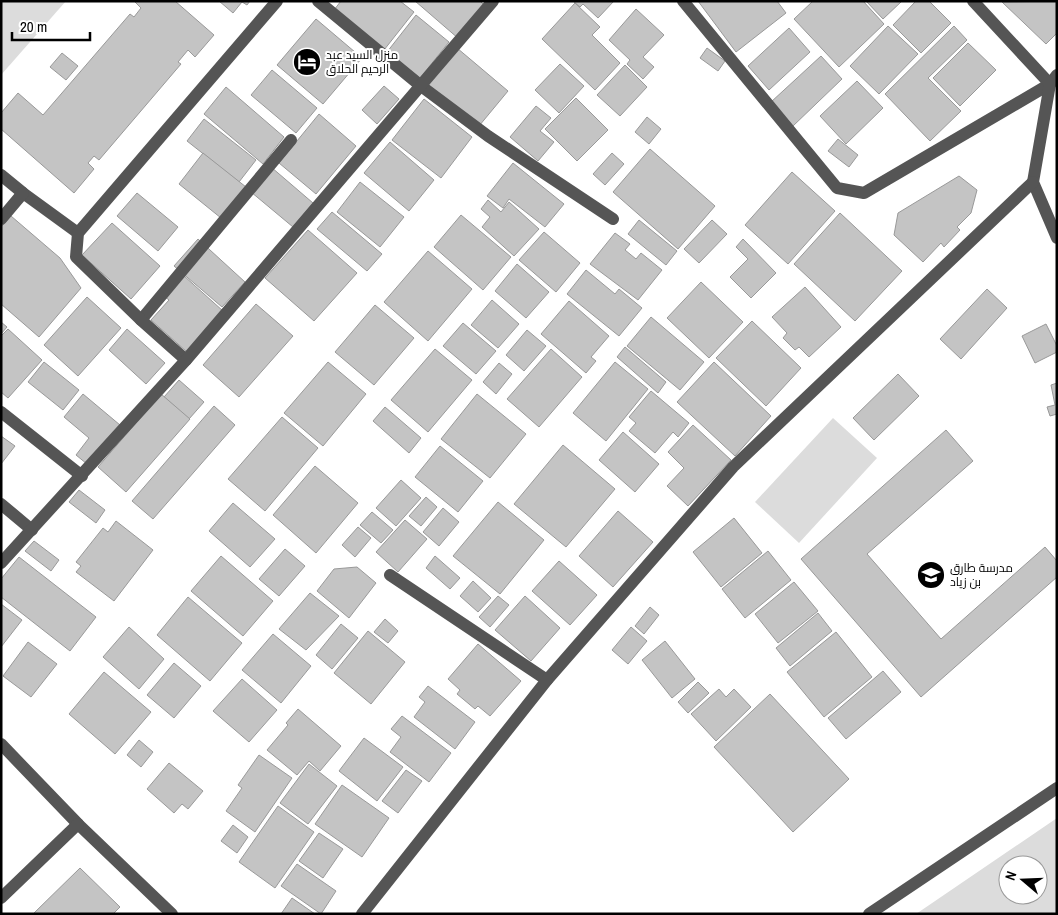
<svg xmlns="http://www.w3.org/2000/svg" width="1058" height="915" font-family="'Archivo Narrow',Cairo,sans-serif">
<rect width="100%" height="100%" fill="#fff"/>
<g fill="#dcdcdc" fill-rule="evenodd">
<path d="M1 1H66L1 75Z"/>
<path d="M833 418 877 458 799 543 755 502Z"/>
<path d="M1057 818V914H916ZM1008 865H1038V895H1008Z"/>
</g>
<g fill="#c4c4c4" stroke="#999">
<path d="M175 1 214 35 195 57 188 50 178 62 181 64 99 160 94 156 88 163 94 169 74 193 1 129V113L18 93 43 115 130 14 134 17 141 8 134 1Z"/>
<path d="M219 1H250L247 5 242 2 233 13Z"/>
<path d="M341 1H400L414 12 384 50 334 10Z"/>
<path d="M415 1H480L486 7 459 39Z"/>
<path d="M573 1H614L598 18 583 4 580 7Z"/>
<path d="M698 1H777L786 13 736 52Z"/>
<path d="M813 1H863L884 24 839 67 794 19Z"/>
<path d="M866 1H902L883 19Z"/>
<path d="M916 1H929L951 23 921 53 893 25Z"/>
<path d="M1057 1V33L1046 44 1002 2Z"/>
<path d="M575 3 600 27 592 35 620 63 595 90 542 39Z"/>
<path d="M636 9 664 35 643 57 654 67 643 79 627 64 630 60 609 40Z"/>
<path d="M416 15 449 42 420 78 387 52Z"/>
<path d="M316 19 362 58 323 104 277 65Z"/>
<path d="M888 26 918 54 879 94 850 66Z"/>
<path d="M954 26 967 40 928 78 961 111 930 141 885 94Z"/>
<path d="M789 28 810 52 769 90 748 66Z"/>
<path d="M968 43 996 70 960 106 933 78Z"/>
<path d="M457 48 508 91 479 126 427 84Z"/>
<path d="M707 48 725 61 718 71 700 58Z"/>
<path d="M62 53 78 66 66 80 50 67Z"/>
<path d="M821 56 842 79 793 126 771 102Z"/>
<path d="M560 64 584 86 559 113 535 90Z"/>
<path d="M625 65 647 87 620 116 597 95Z"/>
<path d="M272 70 317 108 296 133 251 95Z"/>
<path d="M857 81 883 108 846 144 820 116Z"/>
<path d="M384 86 399 99 377 124 362 110Z"/>
<path d="M226 87 284 137 263 164 204 114Z"/>
<path d="M576 98 608 130 577 161 545 129Z"/>
<path d="M424 99 472 137 441 178 392 140Z"/>
<path d="M536 106 551 118 540 131 554 142 538 161 510 137Z"/>
<path d="M319 114 356 146 316 194 279 163Z"/>
<path d="M647 117 661 129 649 144 635 132Z"/>
<path d="M204 119 256 160 239 182 187 141Z"/>
<path d="M838 139 858 155 849 167 828 151Z"/>
<path d="M390 142 434 180 409 211 364 173Z"/>
<path d="M650 149 715 206 678 249 613 192Z"/>
<path d="M203 153 246 187 221 218 179 184Z"/>
<path d="M612 153 624 164 605 185 593 174Z"/>
<path d="M513 163 564 204 545 227 509 199 503 208 487 196Z"/>
<path d="M271 167 313 203 293 227 251 192Z"/>
<path d="M792 172 835 211 788 264 745 225Z"/>
<path d="M959 176 977 190 971 213 957 227 960 230 944 247 941 243 923 262 894 235 898 213Z"/>
<path d="M360 182 404 217 380 247 337 212Z"/>
<path d="M137 193 178 227 158 251 117 216Z"/>
<path d="M488 200 501 212 509 202 539 229 514 256 482 227 490 217 481 209Z"/>
<path d="M332 212 382 254 367 271 317 229Z"/>
<path d="M840 213 902 271 855 321 794 264Z"/>
<path d="M461 215 511 257 483 290 434 247Z"/>
<path d="M11 216 60 258 81 288 39 337 1 304V227Z"/>
<path d="M639 220 677 251 666 265 628 234Z"/>
<path d="M712 220 727 234 699 263 684 249Z"/>
<path d="M112 223 160 266 131 299 82 255Z"/>
<path d="M308 230 357 273 314 321 265 278Z"/>
<path d="M544 232 580 263 556 292 519 260Z"/>
<path d="M615 233 630 244 625 250 636 259 641 253 662 270 638 300 590 264Z"/>
<path d="M198 239 245 282 222 307 174 266Z"/>
<path d="M743 239 776 273 751 298 730 277 748 259 736 247Z"/>
<path d="M428 251 472 289 428 341 384 302Z"/>
<path d="M517 264 549 292 526 318 495 291Z"/>
<path d="M586 270 615 294 619 289 642 308 619 336 567 294Z"/>
<path d="M183 275 223 311 187 352 151 320 169 300 164 296Z"/>
<path d="M701 282 743 322 709 358 667 318Z"/>
<path d="M805 287 841 327 809 357 799 347 795 350 783 338 787 333 772 317Z"/>
<path d="M987 289 1007 308 961 359 940 339Z"/>
<path d="M87 297 121 328 78 376 44 345Z"/>
<path d="M492 300 519 324 498 348 471 325Z"/>
<path d="M569 301 609 336 591 357 596 361 586 373 541 334Z"/>
<path d="M256 304 293 336 239 397 203 365Z"/>
<path d="M375 305 414 338 374 385 335 352Z"/>
<path d="M651 317 704 362 680 390 627 346Z"/>
<path d="M752 321 801 368 766 406 716 358Z"/>
<path d="M1 322 7 327 1 334Z"/>
<path d="M463 323 496 351 476 374 443 346Z"/>
<path d="M1046 324 1057 346V352L1035 363 1022 336Z"/>
<path d="M8 329 42 360 8 398 1 392V336Z"/>
<path d="M127 329 165 363 146 384 109 350Z"/>
<path d="M527 330 546 346 524 371 506 355Z"/>
<path d="M625 347 666 382 658 393 617 357Z"/>
<path d="M435 349 472 380 428 432 391 400Z"/>
<path d="M551 349 582 377 539 427 507 399Z"/>
<path d="M44 362 79 390 63 410 28 382Z"/>
<path d="M328 362 366 394 323 446 284 413Z"/>
<path d="M615 362 648 389 606 441 573 413Z"/>
<path d="M714 362 771 416 735 456 677 402Z"/>
<path d="M499 363 512 374 496 394 483 382Z"/>
<path d="M898 374 919 396 874 440 853 418Z"/>
<path d="M179 380 204 402 189 419 164 397Z"/>
<path d="M1057 383V414L1050 416 1047 407 1055 405 1051 385Z"/>
<path d="M651 391 689 423 678 437 673 432 655 453 629 431 636 423 629 417Z"/>
<path d="M83 394 120 425 87 464 76 455 89 438 64 417Z"/>
<path d="M161 394 190 419 126 492 98 467Z"/>
<path d="M477 394 526 434 490 478 441 439Z"/>
<path d="M214 406 235 425 153 519 132 501Z"/>
<path d="M385 407 421 438 409 453 373 421Z"/>
<path d="M282 417 318 448 265 511 228 479Z"/>
<path d="M693 425 731 460 688 506 667 486 684 468 668 452Z"/>
<path d="M946 430 973 461 867 554 941 639 1045 547 1057 561V577L921 697 801 559Z"/>
<path d="M623 432 659 464 635 492 599 460Z"/>
<path d="M1 436 15 446 1 464Z"/>
<path d="M563 445 615 489 566 547 514 504Z"/>
<path d="M440 446 483 481 458 512 415 477Z"/>
<path d="M315 466 358 503 316 553 273 515Z"/>
<path d="M401 480 421 498 396 526 376 508Z"/>
<path d="M79 490 105 510 96 523 69 502Z"/>
<path d="M426 497 437 507 421 526 409 516Z"/>
<path d="M498 502 544 540 500 594 453 556Z"/>
<path d="M233 503 275 539 250 567 209 531Z"/>
<path d="M443 508 459 522 439 546 423 532Z"/>
<path d="M618 511 653 542 613 587 579 556Z"/>
<path d="M372 512 393 530 381 543 360 525Z"/>
<path d="M734 518 762 553 721 587 693 552Z"/>
<path d="M405 520 427 539 398 572 376 552Z"/>
<path d="M116 521 153 550 114 601 76 572 81 566 76 562 103 528 108 532Z"/>
<path d="M358 527 371 538 355 557 342 545Z"/>
<path d="M34 541 59 560 51 571 25 551Z"/>
<path d="M285 549 305 566 279 596 259 579Z"/>
<path d="M768 551 791 580 745 618 722 589Z"/>
<path d="M221 556 273 601 243 636 191 591Z"/>
<path d="M435 556 460 578 450 589 426 568Z"/>
<path d="M19 557 96 617 70 651 1 597V579Z"/>
<path d="M559 561 597 595 570 625 532 591Z"/>
<path d="M357 567 376 583 349 618 317 591 334 569Z"/>
<path d="M473 581 491 598 478 612 460 596Z"/>
<path d="M794 582 818 611 778 643 755 614Z"/>
<path d="M310 593 339 616 306 650 279 629Z"/>
<path d="M498 596 509 605 490 627 479 617Z"/>
<path d="M525 596 560 628 531 661 495 630Z"/>
<path d="M188 597 242 643 210 681 157 635Z"/>
<path d="M1 604 22 620 1 647Z"/>
<path d="M650 607 659 615 644 634 635 626Z"/>
<path d="M818 613 832 631 790 666 776 648Z"/>
<path d="M385 619 398 631 388 643 374 632Z"/>
<path d="M341 624 358 638 332 669 316 655Z"/>
<path d="M129 627 164 659 139 689 103 657Z"/>
<path d="M631 627 647 641 628 664 612 650Z"/>
<path d="M368 631 405 662 371 704 334 673Z"/>
<path d="M836 632 872 677 824 717 787 672Z"/>
<path d="M273 634 311 666 281 703 242 670Z"/>
<path d="M665 641 695 679 672 698 642 660Z"/>
<path d="M28 642 57 664 31 697 3 676Z"/>
<path d="M478 644 521 681 490 716 478 706 475 709 457 694 460 690 448 679Z"/>
<path d="M174 663 201 686 174 718 147 695Z"/>
<path d="M883 671 901 692 846 739 828 718Z"/>
<path d="M104 672 151 712 115 754 69 714Z"/>
<path d="M242 679 277 710 249 742 213 711Z"/>
<path d="M698 682 709 693 688 713 678 702Z"/>
<path d="M428 686 475 722 455 749 414 717 425 702 419 697Z"/>
<path d="M719 689 726 697 734 689 751 707 716 741 691 714Z"/>
<path d="M770 694 849 779 793 832 714 747Z"/>
<path d="M298 709 341 746 320 771 309 761 297 775 267 750 288 725 286 723Z"/>
<path d="M402 716 451 753 429 782 390 752 401 737 391 729Z"/>
<path d="M364 738 403 767 377 801 339 771Z"/>
<path d="M139 740 153 752 141 767 127 755Z"/>
<path d="M259 755 292 778 255 832 226 811 242 788 238 785Z"/>
<path d="M169 763 203 791 188 809 182 804 174 813 147 789Z"/>
<path d="M309 764 337 786 308 824 280 803Z"/>
<path d="M406 770 422 781 398 813 382 801Z"/>
<path d="M342 785 389 818 362 857 315 824Z"/>
<path d="M278 806 314 832 275 888 239 862Z"/>
<path d="M233 825 248 837 237 853 221 841Z"/>
<path d="M319 833 343 849 323 878 299 861Z"/>
<path d="M297 864 336 891 321 914 281 886Z"/>
<path d="M80 868 120 907 113 914H33Z"/>
<path d="M292 898 315 914H281Z"/>
</g>
<g fill="none" stroke-linecap="round" stroke-linejoin="round">
<g stroke="#555" stroke-width="12">
<path d="M318 1 421 86 488 136 613 219"/>
<path d="M683 1 837 188 864 193 1050 84 1057 75"/>
<path d="M973 1 1050 84 1033 182 1057 238"/>
<path d="M1 175 23 193 78 233"/>
<path d="M1 219 23 193"/>
<path d="M141 320 291 140"/>
<path d="M186 360 141 320 76 257 78 233 277 1"/>
<path d="M1 412 82 476"/>
<path d="M1 504 32 530"/>
<path d="M1 563 186 360 493 1"/>
<path d="M390 575 547 680"/>
<path d="M1 744 78 824 172 914"/>
<path d="M1 898 78 824"/>
<path d="M362 914 547 680 733 467 1033 182"/>
<path d="M869 914 1057 788"/>
</g>
</g>
<defs>
<symbol id="hotel-disc" viewBox="-11 -11 22 22"><circle r="9.5" fill="#000" stroke="#fff"/><path d="M-6-4.5h1.5V1H6V5H4.5V3h-9V5H-6ZM-4 0a1.8 1.8 0 1 1 3.6 0ZM.5 0V-2.5h3Q6-2.5 6 0Z" fill="#fff"/></symbol>
<symbol id="school-disc" viewBox="-11 -11 22 22"><circle r="9.5" fill="#000" stroke="#fff"/><path d="M0-5L7-2L0 1L-7-2ZM-4 1L0 2.5L4 1V4Q0 6-4 4Z" fill="#fff"/></symbol>
</defs>
<g fill-rule="evenodd">
<use href="#hotel-disc" x="291" y="46" width="32" height="32"/>
<use href="#school-disc" x="915" y="559" width="32" height="32"/>
</g>
<g text-anchor="middle" stroke-width="4" stroke-linejoin="round" paint-order="stroke">
<g font-size="12" fill="#000" stroke="#fff" text-anchor="start">
<text x="326" y="59">منزل السيد عبد<tspan x="326" dy="14">الرحيم الحلاق</tspan></text>
<text x="950" y="572">مدرسة طارق<tspan x="950" dy="14">بن زياد</tspan></text>
</g>
</g>
<rect width="1058" height="915" fill="none" stroke="#000000" stroke-width="5"/>
<g transform="translate(1023 880) rotate(289)"><circle r="24" fill="#ffffff" stroke="#999999"/>
<path d="M0-4L9 19L0 12L-9 19Z" fill="#000000"/>
<text y="-8" font-size="14" font-weight="bold" text-anchor="middle" fill="#000000">N</text>
</g>
<path d="M12 32v8h78v-8" fill="none" stroke="#000000" stroke-width="2.5"/>
<text x="20" y="32" font-size="15" fill="#000000" stroke="#ffffff" stroke-width="4" paint-order="stroke">20 m</text>
</svg>
